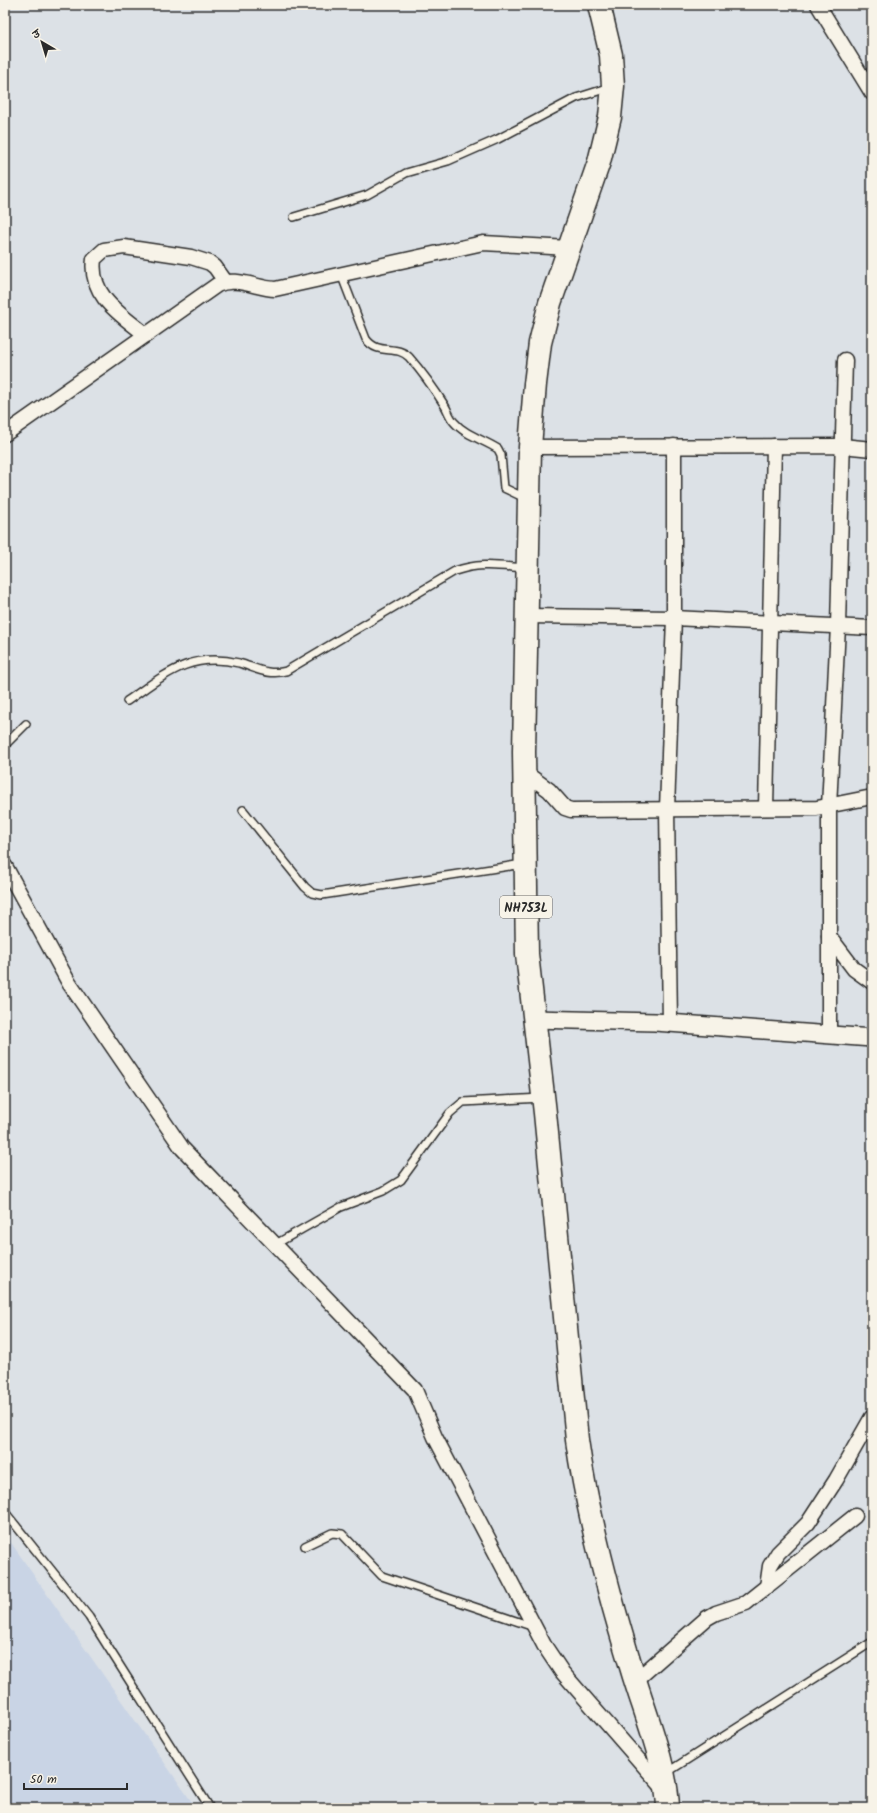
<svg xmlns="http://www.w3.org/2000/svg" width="877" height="1813" font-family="Kalam,'Playpen Sans Deva',sans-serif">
<rect width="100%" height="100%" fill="#dce1e6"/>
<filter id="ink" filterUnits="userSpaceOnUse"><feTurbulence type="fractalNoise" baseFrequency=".025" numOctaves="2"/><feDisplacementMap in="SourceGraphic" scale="8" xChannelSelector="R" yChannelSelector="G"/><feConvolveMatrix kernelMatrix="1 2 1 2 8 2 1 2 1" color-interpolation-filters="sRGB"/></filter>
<g filter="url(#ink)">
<path fill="#c9d4e5" d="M5 1534 196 1808H5Z"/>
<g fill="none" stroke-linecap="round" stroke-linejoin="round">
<defs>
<g id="service">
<path d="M294 217 367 195 406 173 448 161 498 139 576 98 611 87"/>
<path d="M341 274 366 339C378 356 396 344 409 357 422 372 435 390 445 406 448 411 450 418 454 422 465 435 484 440 498 449L501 455 504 488 525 498"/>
<path d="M127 701C165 675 190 651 239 663 256 668 268 676 286 671L455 571C480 562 499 566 525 568"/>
<path d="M5 745 26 724"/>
<path d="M243 810 305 887 312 893 322 895 523 864"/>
<path d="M274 1245 341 1207 383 1191 401 1180 450 1113 463 1102 542 1098"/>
<path d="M5 1512 89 1617 210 1808"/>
<path d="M305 1546 332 1533 342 1534 382 1576 534 1627"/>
<path d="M666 1773 872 1642"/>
</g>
<g id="minor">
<path d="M818 5 872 93"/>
<path d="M146 335C120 314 89 296 94 259L104 250 124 247 191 257 210 263 215 267 225 281"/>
<path d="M5 434 217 285C235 276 256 288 275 289L483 243 569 248"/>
<path d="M530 447 842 446 872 449"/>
<path d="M527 616 674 618 872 628"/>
<path d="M524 772 549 790 565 808 571 810 817 808 872 797"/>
<path d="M766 808 774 446"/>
<path d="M5 866 69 983 182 1148 415 1390 435 1437 544 1645 562 1672 665 1790"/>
<path d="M829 936 854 969 872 982"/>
<path d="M670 1023 667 809 674 618V446"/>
<path d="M829 1035V807L838 626 845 360"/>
<path d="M767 1587 770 1566 778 1553 808 1523 836 1480 872 1417"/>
<path d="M635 1681 707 1618 716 1613 746 1603 855 1516"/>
</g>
<path id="tertiary" d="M533 1019 655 1022 872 1038"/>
<path id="trunk" d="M599 5 611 55 613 86 610 117 599 162 550 303 540 343 535 384 530 447 524 752 527 954 545 1113 577 1440C588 1518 609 1595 632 1670 644 1711 667 1766 668 1808"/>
</defs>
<use href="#service" stroke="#2b2b2b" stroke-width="10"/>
<use href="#minor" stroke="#2b2b2b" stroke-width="17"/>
<use href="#tertiary" stroke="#2b2b2b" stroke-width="20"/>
<use href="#trunk" stroke="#2b2b2b" stroke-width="25"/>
<use href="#service" stroke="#f7f3e8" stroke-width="7"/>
<use href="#minor" stroke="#f7f3e8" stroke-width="14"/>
<use href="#tertiary" stroke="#f7f3e8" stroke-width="17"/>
<use href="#trunk" stroke="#f7f3e8" stroke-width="22"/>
</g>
</g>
<g text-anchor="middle" stroke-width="3.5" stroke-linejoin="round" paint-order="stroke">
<rect fill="#f7f3e8" stroke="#686764" stroke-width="1" x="500" y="896" width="52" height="22" rx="3"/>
<g font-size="13" font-weight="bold" fill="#2b2b2b">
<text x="526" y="912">NH753L</text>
</g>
</g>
<rect width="877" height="1813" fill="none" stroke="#f7f3e8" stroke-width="20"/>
<rect x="10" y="10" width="857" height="1793" fill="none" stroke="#2b2b2b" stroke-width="1.5" filter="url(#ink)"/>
<g transform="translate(42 42) rotate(322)" stroke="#f7f3e8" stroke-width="3" paint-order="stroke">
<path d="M0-3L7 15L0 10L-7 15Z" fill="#2b2b2b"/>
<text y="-6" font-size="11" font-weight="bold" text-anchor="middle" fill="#2b2b2b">उ</text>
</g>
<path d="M24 1783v6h103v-6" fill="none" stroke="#2b2b2b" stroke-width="2"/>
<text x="30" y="1783" font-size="12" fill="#2b2b2b" stroke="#f7f3e8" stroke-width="3" paint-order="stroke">50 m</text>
</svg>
